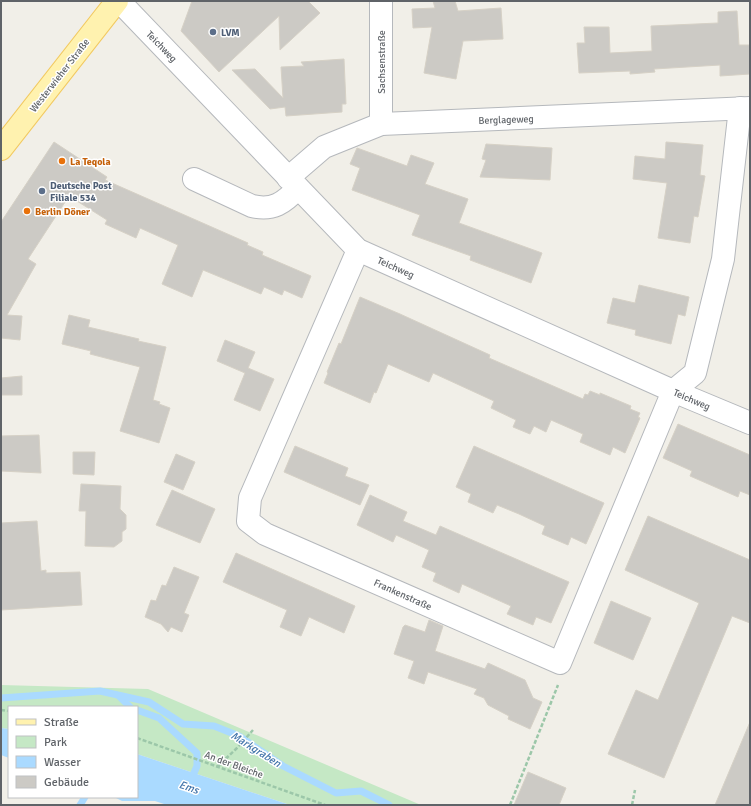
<svg xmlns="http://www.w3.org/2000/svg" width="751" height="806" font-family="Signika,sans-serif">
<rect width="100%" height="100%" fill="#f1efe8"/>
<path fill="#c5e8c5" d="M1 685 148 689 421 805H290L137 754V707H9V729L1 728Z"/>
<g fill="#aadaff">
<path d="M1 728 9 729V758L1 755Z"/>
<path d="M137 754 290 805H167L155 801H122L114 797H137Z"/>
</g>
<g fill="none" stroke-linecap="round" stroke-linejoin="round">
<g stroke="#aadaff" stroke-width="7">
<path d="M119 696 130 707"/>
<path d="M1 698 100 691 149 702 183 724 214 726 239 736 283 766 336 793 361 791 389 805"/>
<path d="M137 710 159 718 197 753V766L191 780"/>
<path d="M80 805 85 797"/>
</g>
</g>
<g fill="#cccac5" stroke="#d6d1c6">
<path d="M192 1H308L320 13 280 50 279 16 219 72 181 31Z"/>
<path d="M433 1H455L458 11 501 8 503 39 463 41 456 79 424 73 432 27 413 28 412 9 435 8Z"/>
<path d="M737 11 739 45H750V74L720 76V65L654 69 655 72 630 74V71L579 73 577 43H585L584 27H609L610 53 652 51 651 26 718 23V12Z"/>
<path d="M344 59 346 104H342V112L286 116 285 107 270 109 232 70 255 69 283 98 281 67 304 66 301 62Z"/>
<path d="M54 142 107 177 105 180 248 243 247 245 263 252 262 255 311 276 302 298 284 290 282 295 264 287 261 294 203 270 192 297 162 284 178 245 140 228 136 238 105 224 107 220 69 196 28 259 36 264 7 315 22 316 20 340 1 338V222Z"/>
<path d="M666 142 703 145 700 175 705 176 698 217 694 216 690 243 658 238 667 183 633 179 635 156 665 159Z"/>
<path d="M486 144 552 148 550 180 480 177 486 160 482 159Z"/>
<path d="M357 148 407 166 411 155 434 163 425 184 468 199 459 223 542 253 531 283 470 260 471 256 412 235 420 215 352 190 360 168 350 164Z"/>
<path d="M639 285 689 297 685 316 678 314 671 344 635 335 636 330 607 323 613 298 635 303Z"/>
<path d="M360 297 400 314 490 355 489 358 583 399 585 394 588 395 590 391 600 395V393L631 406 630 409 640 413 638 417 640 418 625 453 613 447 610 455 580 442 583 434 551 420 546 432 534 426 530 434 513 427 516 420 491 408 494 401 433 373 429 382 388 364 376 393 374 392 370 403 324 383 328 373 327 372 339 343 341 344Z"/>
<path d="M69 315 90 320 88 327 139 339 138 341 166 347 153 400 160 402 159 404 170 408 159 443 120 431 140 367 90 354 91 351 62 344Z"/>
<path d="M225 340 255 352 248 368 274 379 260 411 234 400 245 373 217 361Z"/>
<path d="M22 376V395H1V378Z"/>
<path d="M678 424 750 455V495L740 491 738 497 690 476 692 471 663 458Z"/>
<path d="M39 435 41 473 1 471V436Z"/>
<path d="M295 446 348 468 345 476 369 485 360 505 284 472Z"/>
<path d="M474 446 604 503 586 544 571 537 568 545 542 534 545 526 519 514 497 505 493 513 468 502 471 494 456 487Z"/>
<path d="M73 452H95L94 475 73 474Z"/>
<path d="M176 454 195 462 183 490 164 482Z"/>
<path d="M81 484 121 486 120 509 126 515V529L122 532V541L114 547 85 546 86 511H79Z"/>
<path d="M172 490 215 509 200 543 156 525Z"/>
<path d="M370 495 407 512 403 521 436 535 440 526 569 582 551 623 536 617 533 625 507 614 511 606 462 584 459 593 433 581 436 573 422 567 429 550 396 535 393 542 357 525Z"/>
<path d="M648 516 750 560V623L732 616 664 778 608 754 636 690 658 700 699 603 625 570Z"/>
<path d="M37 521 41 571 46 570V573L80 572 82 605 1 610V523Z"/>
<path d="M236 553 355 606 344 633 309 617 301 636 280 627 287 610 223 582Z"/>
<path d="M174 567 199 577 184 613 189 615 182 632 171 627 168 632 161 624 145 617 151 600 156 601 162 585 166 586Z"/>
<path d="M611 601 651 618 633 660 594 643Z"/>
<path d="M429 620 443 626 435 651 485 669 488 663 525 680 533 698 542 702 530 729 508 719 509 716 488 705 484 698 474 694 477 689 428 672 424 684 408 678 414 661 394 654 403 627 405 625 425 632Z"/>
<path d="M750 722V805H715Z"/>
<path d="M528 772 566 788 559 805H514Z"/>
</g>
<g fill="none" stroke-linecap="round" stroke-linejoin="round">
<defs>
<g id="minor">
<path d="M119 1 358 250 673 391 750 423"/>
<path d="M381 1V124"/>
<path d="M288 178 324 147 381 124 750 108"/>
<path d="M194 179 252 206C273 211 284 203 298 188"/>
<path d="M358 250 250 498 248 521 265 534 560 663 673 391 695 373 723 259 740 108"/>
</g>
<path id="major" d="M1 149 117 1"/>
</defs>
<use href="#minor" stroke="#b5b8bc" stroke-width="24"/>
<use href="#major" stroke="#f2c960" stroke-width="24"/>
<g stroke="#9cc7a9" stroke-width="2.5" stroke-dasharray="4 2" stroke-linecap="butt">
<path d="M1 710 9 711"/>
<path d="M137 738 325 805"/>
<path d="M217 767 237 748 253 730"/>
<path d="M510 805 558 685"/>
<path d="M632 805 635 790"/>
</g>
<use href="#minor" stroke="#fff" stroke-width="22"/>
<use href="#major" stroke="#fff2af" stroke-width="22"/>
</g>
<g fill="#5c6f8a" stroke="#fff" stroke-width="1.5">
<circle cx="213" cy="32" r="4"/>
<circle cx="42" cy="191" r="4"/>
</g>
<g fill="#e8710a" stroke="#fff" stroke-width="1.5">
<circle cx="62" cy="161" r="4"/>
<circle cx="27" cy="211" r="4"/>
</g>
<g text-anchor="middle" stroke-width="3" stroke-linejoin="round" paint-order="stroke">
<g font-size="10" font-weight="bold" fill="#4e5e75" stroke="#fff" text-anchor="start">
<text x="221" y="36">LVM</text>
<text x="50" y="189">Deutsche Post<tspan x="50" dy="12">Filiale 534</tspan></text>
</g>
<g font-size="10" fill="#5f6368" stroke="#fff">
<text transform="translate(162 46) rotate(46)" y="4">Teichweg</text>
<text transform="translate(381 62) rotate(-90)" y="4">Sachsenstraße</text>
<text transform="translate(59 75) rotate(-52)" y="4">Westerwieher Straße</text>
<text transform="translate(506 119) rotate(-2)" y="4">Berglageweg</text>
<text transform="translate(396 267) rotate(24)" y="4">Teichweg</text>
<text transform="translate(692 399) rotate(23)" y="4">Teichweg</text>
<text transform="translate(403 594) rotate(24)" y="4">Frankenstraße</text>
<text transform="translate(234 764) rotate(20)" y="4">An der Bleiche</text>
</g>
<g font-size="10" font-weight="bold" fill="#c56008" stroke="#fff" text-anchor="start">
<text x="70" y="165">La Teqola</text>
<text x="35" y="215">Berlin Döner</text>
</g>
<g font-size="11" font-style="italic" fill="#4174aa" stroke="#fff">
<text transform="translate(256 749) rotate(32)" y="4">Markgraben</text>
<text transform="translate(189 787) rotate(19)" y="4">Ems</text>
</g>
</g>
<rect width="751" height="806" fill="none" stroke="#5f6368" stroke-width="4"/>
<rect x="8" y="706" width="130" height="92" fill="#ffffff" stroke="#bfc1c3"/>
<rect x="16" y="719" width="20" height="6" fill="#fff2af" stroke="#bfc1c3"/>
<text x="44" y="726" font-size="12" fill="#5f6368">Straße</text>
<rect x="16" y="736" width="20" height="12" fill="#c5e8c5" stroke="#bfc1c3"/>
<text x="44" y="746" font-size="12" fill="#5f6368">Park</text>
<rect x="16" y="756" width="20" height="12" fill="#aadaff" stroke="#bfc1c3"/>
<text x="44" y="766" font-size="12" fill="#5f6368">Wasser</text>
<rect x="16" y="776" width="20" height="12" fill="#cccac5" stroke="#bfc1c3"/>
<text x="44" y="786" font-size="12" fill="#5f6368">Gebäude</text>
</svg>
